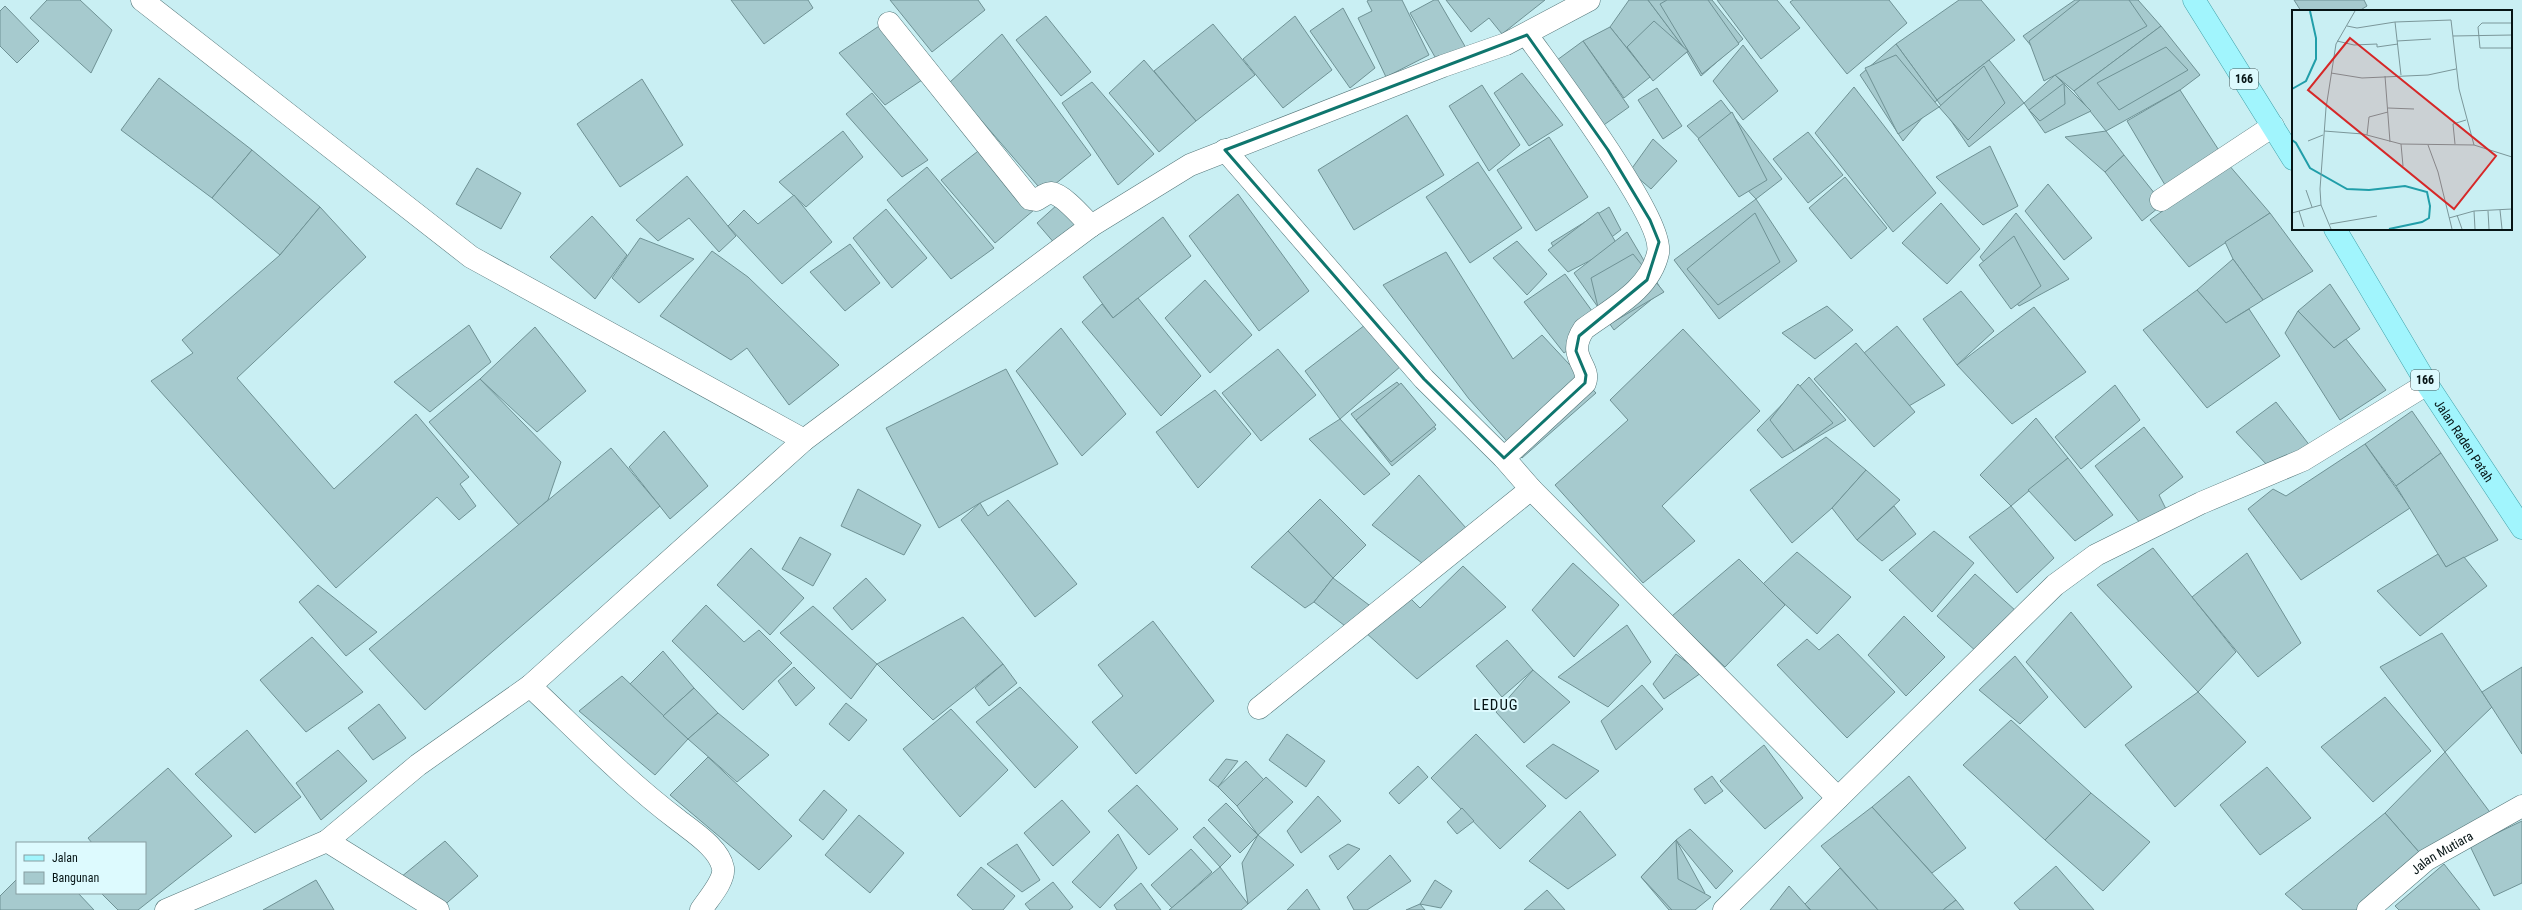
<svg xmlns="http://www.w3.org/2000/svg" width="2522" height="910" font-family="'Roboto Condensed',sans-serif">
<rect width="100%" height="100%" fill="#c9eff3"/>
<g fill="#a6cace" stroke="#6f9295">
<path d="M47 0H80L112 30 91 73 30 18Z"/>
<path d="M731 0H808L813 8 764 44Z"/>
<path d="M890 0H978L985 10 932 52Z"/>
<path d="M1402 0 1429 55 1386 77 1358 18 1372 11 1367 1 1369 0Z"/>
<path d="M1434 0H1438L1466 48 1439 64 1410 13Z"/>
<path d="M1446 0H1545L1502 34 1489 18 1471 32Z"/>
<path d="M1629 0H1648L1687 52 1650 77 1610 27Z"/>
<path d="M1648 0H1712L1743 39 1701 76 1687 52Z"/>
<path d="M1667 0H1708L1739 44 1702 74 1660 4Z"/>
<path d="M1717 0H1777L1800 28 1761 59Z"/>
<path d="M1793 0H1889L1907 23 1847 74 1790 2Z"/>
<path d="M1959 0H1981L2015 40 1937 100 1896 44Z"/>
<path d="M2075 0H2138L2161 26 2074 91 2055 75 2023 36Z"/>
<path d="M2080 0H2129L2147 26 2044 81 2029 41Z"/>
<path d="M2294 0H2364L2367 6 2359 11H2301Z"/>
<path d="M5 6 39 41 17 63 0 46V11Z"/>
<path d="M1343 8 1375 68 1350 88 1310 31Z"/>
<path d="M1046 16 1091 72 1061 96 1016 40Z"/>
<path d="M1295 16 1332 70 1283 108 1243 59Z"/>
<path d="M1654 21 1688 51 1653 81 1627 47Z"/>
<path d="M885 22 925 78 885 105 839 53Z"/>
<path d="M1213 24 1255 75 1196 121 1154 71Z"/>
<path d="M2161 26 2200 75 2180 90 2106 131 2074 91Z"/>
<path d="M1610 27 1650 77 1624 98 1583 41Z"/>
<path d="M1002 34 1091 155 1044 193 949 83Z"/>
<path d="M1583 41 1629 107 1601 127 1553 63Z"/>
<path d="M1896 44 1937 100 1903 141 1860 75Z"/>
<path d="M1743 45 1778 91 1743 120 1713 81Z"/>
<path d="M2166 47 2188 70 2119 110 2097 83Z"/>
<path d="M1896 55 1939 107 1898 134 1865 68Z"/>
<path d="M1144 60 1196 121 1159 152 1109 93Z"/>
<path d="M1989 60 2024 103 1969 147 1937 100Z"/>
<path d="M1984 66 2005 103 1968 140 1939 107Z"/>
<path d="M1522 73 1563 125 1529 146 1494 93Z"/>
<path d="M2055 75 2091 111 2045 133 2024 103Z"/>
<path d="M159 78 252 150 212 198 121 130Z"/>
<path d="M642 79 683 145 620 187 577 124Z"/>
<path d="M1092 82 1154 154 1118 185 1062 103Z"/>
<path d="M2064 83 2065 104 2040 121 2029 110Z"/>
<path d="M1482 85 1520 145 1489 171 1449 106Z"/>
<path d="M1854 87 1936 193 1893 232 1815 133Z"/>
<path d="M1657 88 1682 126 1663 139 1638 100Z"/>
<path d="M2180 90 2220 152 2168 190 2127 121Z"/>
<path d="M872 93 928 160 902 177 846 114Z"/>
<path d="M1721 100 1782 179 1756 199 1687 126Z"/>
<path d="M1732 112 1767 180 1739 197 1698 139Z"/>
<path d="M1407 115 1444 175 1354 230 1318 170Z"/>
<path d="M843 131 863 157 806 207 779 182Z"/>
<path d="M2106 131 2124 155 2105 172 2065 137Z"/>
<path d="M1808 132 1843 175 1808 203 1773 159Z"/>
<path d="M1549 137 1588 197 1536 231 1497 170Z"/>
<path d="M1653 139 1677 161 1651 189 1630 171Z"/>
<path d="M1990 146 2018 206 1983 225 1936 177Z"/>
<path d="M982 148 1034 210 995 243 941 180Z"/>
<path d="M252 150 320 207 280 255 212 198Z"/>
<path d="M2124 155 2163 204 2142 221 2105 172Z"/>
<path d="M1478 162 1522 228 1470 263 1426 197Z"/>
<path d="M2228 164 2270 213 2189 267 2150 220Z"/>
<path d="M927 167 994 248 951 279 887 200Z"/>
<path d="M477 168 521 193 501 229 456 204Z"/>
<path d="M687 176 736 236 719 252 689 218 658 241 636 220Z"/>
<path d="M1845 177 1887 228 1851 259 1809 208Z"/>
<path d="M2048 184 2092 238 2064 260 2025 211Z"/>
<path d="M1238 194 1309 291 1259 331 1189 236Z"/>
<path d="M794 195 832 242 782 284 728 226 744 210 758 224Z"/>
<path d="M1756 199 1797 261 1719 319 1674 260Z"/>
<path d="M1941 203 1980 249 1947 284 1902 243Z"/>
<path d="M1058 204 1078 227 1056 245 1037 223Z"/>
<path d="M320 207 366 257 237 378 334 489 416 414 469 477 460 484 476 506 459 520 437 497 336 588 151 381 193 353 182 340 280 255Z"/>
<path d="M1609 207 1621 230 1569 269 1551 243Z"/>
<path d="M886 209 927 258 892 288 853 238Z"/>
<path d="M1598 212 1618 246 1568 272 1548 250Z"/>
<path d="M1755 213 1780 262 1718 305 1687 269Z"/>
<path d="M2016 213 2069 279 2019 306 1980 257Z"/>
<path d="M2270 213 2313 271 2263 300 2233 259 2225 242Z"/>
<path d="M592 216 627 255 595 299 550 257Z"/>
<path d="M1163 217 1191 256 1113 318 1083 277Z"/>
<path d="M1627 232 1662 291 1614 330 1574 273Z"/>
<path d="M2014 236 2041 286 2011 309 1979 265Z"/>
<path d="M640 238 694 259 639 303 612 278Z"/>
<path d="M1517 241 1547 274 1527 295 1493 258Z"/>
<path d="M850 244 880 283 845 311 810 272Z"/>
<path d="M712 251 748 277 839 365 789 405 747 348 731 360 660 316Z"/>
<path d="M1446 252 1513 359 1542 335 1596 393 1522 458 1469 399 1383 285Z"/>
<path d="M1633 254 1664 292 1603 328 1591 278Z"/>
<path d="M2233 259 2263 300 2226 323 2197 290Z"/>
<path d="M1565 274 1603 326 1564 353 1524 302Z"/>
<path d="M1205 280 1252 335 1210 373 1165 318Z"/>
<path d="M2330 284 2360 329 2334 348 2298 311Z"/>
<path d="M2197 290 2226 323 2249 309 2280 356 2207 408 2143 330Z"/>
<path d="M1961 291 1994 331 1957 365 1923 319Z"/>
<path d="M1138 298 1201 376 1161 416 1082 322 1102 304 1113 318Z"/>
<path d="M1827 306 1853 330 1815 359 1782 333Z"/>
<path d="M2034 307 2086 372 2012 424 1957 365Z"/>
<path d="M2298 311 2334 348 2346 339 2386 390 2340 420 2285 333Z"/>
<path d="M469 325 491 362 430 412 394 382Z"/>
<path d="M1365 325 1401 366 1340 419 1305 371Z"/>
<path d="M1897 326 1945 385 1902 410 1864 353Z"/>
<path d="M535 327 586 391 537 432 480 379Z"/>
<path d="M1061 328 1126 414 1082 456 1016 371Z"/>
<path d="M1683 329 1760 411 1662 506 1695 541 1643 583 1555 485 1628 420 1610 400Z"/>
<path d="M1856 343 1915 412 1874 447 1814 379Z"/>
<path d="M1278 349 1316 395 1261 441 1222 393Z"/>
<path d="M1006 369 1058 464 980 503 939 528 886 428Z"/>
<path d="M1809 377 1846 420 1782 458 1757 430Z"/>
<path d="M480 379 561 462 548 500 519 525 429 422Z"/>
<path d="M1397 382 1436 429 1392 466 1351 414Z"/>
<path d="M1401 383 1436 425 1391 462 1356 420Z"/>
<path d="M1798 384 1833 423 1794 451 1770 420Z"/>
<path d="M2115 385 2140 420 2081 469 2055 437Z"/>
<path d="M1215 390 1251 434 1198 488 1156 432Z"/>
<path d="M2276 402 2314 451 2267 465 2236 432Z"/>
<path d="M2412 411 2441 453 2396 486 2365 444Z"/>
<path d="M2036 418 2068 458 2011 506 1980 475Z"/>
<path d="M1340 419 1390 474 1364 495 1309 439Z"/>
<path d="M2144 427 2183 477 2159 495 2166 509 2140 523 2095 466Z"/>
<path d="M664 431 708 486 670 519 629 467Z"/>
<path d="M1826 437 1866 470 1832 508 1792 543 1750 490Z"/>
<path d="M2365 444 2410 508 2301 580 2248 509 2273 489 2286 496Z"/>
<path d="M611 448 660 506 425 710 369 649Z"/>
<path d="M2441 453 2498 540 2446 567 2396 486Z"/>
<path d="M2068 458 2113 515 2075 541 2028 490Z"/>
<path d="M1866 470 1900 500 1857 540 1832 508Z"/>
<path d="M1419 475 1466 528 1422 563 1372 525Z"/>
<path d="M858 489 921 525 904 555 841 526Z"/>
<path d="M1320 499 1366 545 1333 578 1288 531Z"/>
<path d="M1008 500 1077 584 1035 617 961 520 980 503 988 516Z"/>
<path d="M1894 506 1916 534 1882 561 1857 540Z"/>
<path d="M2011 506 2054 558 2017 593 1969 537Z"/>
<path d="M1288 531 1333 578 1314 602 1305 608 1251 567Z"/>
<path d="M1934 531 1974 563 1932 612 1889 570Z"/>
<path d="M800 537 831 554 813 586 782 569Z"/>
<path d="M751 548 804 598 770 635 717 585Z"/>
<path d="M2153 548 2236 652 2198 692 2097 585Z"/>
<path d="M1797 552 1851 597 1817 634 1763 584Z"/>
<path d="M2247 553 2301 643 2258 677 2192 597Z"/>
<path d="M2438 554 2446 567 2464 557 2487 586 2420 636 2377 591Z"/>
<path d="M1739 559 1785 605 1725 667 1672 616Z"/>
<path d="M1573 563 1619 605 1574 657 1532 610Z"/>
<path d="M1463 566 1506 607 1417 679 1365 632 1408 596 1420 608Z"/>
<path d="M1975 574 2016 611 1978 653 1937 616Z"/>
<path d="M866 578 886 600 852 630 833 608Z"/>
<path d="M1333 578 1369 605 1349 629 1314 602Z"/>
<path d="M318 585 377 632 346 656 299 602Z"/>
<path d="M706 605 744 642 759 630 792 663 743 710 672 641Z"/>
<path d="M813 606 877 664 851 699 780 633Z"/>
<path d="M2071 612 2132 687 2085 728 2026 662Z"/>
<path d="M1904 616 1945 657 1906 696 1868 655Z"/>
<path d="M963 617 1003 664 933 720 877 664Z"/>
<path d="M1153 621 1214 701 1136 774 1092 722 1123 696 1098 665Z"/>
<path d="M1627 625 1651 662 1608 707 1558 677Z"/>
<path d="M2442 633 2492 707 2445 752 2380 667Z"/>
<path d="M1838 634 1895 692 1847 738 1777 665 1807 639 1819 650Z"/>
<path d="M312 637 363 692 306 732 260 680Z"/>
<path d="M1507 640 1533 670 1502 697 1476 666Z"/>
<path d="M663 651 694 688 663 716 630 684Z"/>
<path d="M1676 654 1701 673 1664 699 1653 684Z"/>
<path d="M2015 656 2048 697 2020 724 1979 690Z"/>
<path d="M1003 664 1017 683 989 706 975 688Z"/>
<path d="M794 667 815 688 796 706 778 681Z"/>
<path d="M2522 667V754L2482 692Z"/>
<path d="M1533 670 1570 702 1524 743 1496 712Z"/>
<path d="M622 676 688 739 655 775 579 711Z"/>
<path d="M1642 685 1663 709 1616 750 1601 721Z"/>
<path d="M1020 687 1078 747 1035 788 976 722Z"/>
<path d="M694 688 718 713 688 739 663 716Z"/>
<path d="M2198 692 2246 742 2175 807 2125 745Z"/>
<path d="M2385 697 2431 751 2373 802 2321 747Z"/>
<path d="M846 703 867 720 849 741 829 724Z"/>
<path d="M379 704 406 738 373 760 348 728Z"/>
<path d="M951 709 1008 770 960 817 903 749Z"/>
<path d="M718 713 769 755 737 782 688 739Z"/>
<path d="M2011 720 2091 793 2045 840 1963 765Z"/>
<path d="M247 730 301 797 255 833 195 774Z"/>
<path d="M1287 734 1325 761 1306 787 1269 760Z"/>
<path d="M1476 734 1546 806 1500 849 1431 778Z"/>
<path d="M1553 744 1599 771 1566 799 1526 766Z"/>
<path d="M1764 745 1803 798 1765 829 1720 781Z"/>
<path d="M338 750 367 781 321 820 296 783Z"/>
<path d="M2445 752 2495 819 2425 859 2385 813Z"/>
<path d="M708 757 792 836 759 870 670 795Z"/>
<path d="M1226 759 1238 761 1218 787 1209 780Z"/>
<path d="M1246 761 1265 781 1237 806 1218 787Z"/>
<path d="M1418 766 1428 777 1399 804 1389 793Z"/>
<path d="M2267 767 2311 818 2260 855 2220 805Z"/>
<path d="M168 768 232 836 138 910H118L101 893H145V843H92L88 838Z"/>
<path d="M1712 776 1723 791 1705 804 1694 789Z"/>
<path d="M1909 776 1966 848 1932 873 1872 807Z"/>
<path d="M1266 777 1293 802 1258 835 1237 806Z"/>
<path d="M1137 785 1178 829 1149 855 1108 811Z"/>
<path d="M824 790 847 810 823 840 799 820Z"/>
<path d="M2091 793 2150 842 2103 891 2045 840Z"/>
<path d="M1318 796 1341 821 1301 853 1287 831Z"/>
<path d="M1062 800 1090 832 1053 866 1024 833Z"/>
<path d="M1226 803 1258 835 1240 853 1208 820Z"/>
<path d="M1872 807 1956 900 1943 910H1878L1821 846Z"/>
<path d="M1462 808 1474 821 1457 834 1447 822Z"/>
<path d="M1580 811 1616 855 1568 889 1529 861Z"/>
<path d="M2385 813 2425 859 2367 910H2303L2285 894Z"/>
<path d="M859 815 904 853 870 893 825 855Z"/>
<path d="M2522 821V883L2494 896 2470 846Z"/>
<path d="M1204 827 1231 856 1220 867 1193 837Z"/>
<path d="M1690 829 1733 871 1716 889 1676 840Z"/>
<path d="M1118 834 1137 868 1100 908 1072 882Z"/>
<path d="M1258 835 1294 865 1248 904 1242 863Z"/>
<path d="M1676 840 1705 893 1686 910H1669L1641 877Z"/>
<path d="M1676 840 1678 879 1711 897 1695 910H1672L1641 877Z"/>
<path d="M445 841 478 876 441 908 401 877Z"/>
<path d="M1017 844 1040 880 1022 892 987 864Z"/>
<path d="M1348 844 1360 849 1338 870 1329 856Z"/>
<path d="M1191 849 1212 872 1172 908 1151 885Z"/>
<path d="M1390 855 1411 881 1367 910H1354L1347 897Z"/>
<path d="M2444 864 2480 910H2399L2395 906Z"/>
<path d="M2056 866 2094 910H2020L2014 903Z"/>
<path d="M981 867 1015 896 1003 910H973L957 895Z"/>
<path d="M1220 867 1248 904 1241 910H1169Z"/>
<path d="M1840 868 1878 910H1811L1805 904Z"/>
<path d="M17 879V893H78L94 910H0V896Z"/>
<path d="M316 880 334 910H263Z"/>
<path d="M1435 880 1452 891 1441 908 1420 904Z"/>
<path d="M1053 882 1073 907 1069 910H1030L1025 904Z"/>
<path d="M1141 883 1161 910H1117L1114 905Z"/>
<path d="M1789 886 1805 904 1810 910H1770Z"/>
<path d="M1307 889 1320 910H1287Z"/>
<path d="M1547 890 1565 910H1524Z"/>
<path d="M1956 900 1964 910H1943Z"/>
<path d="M1420 904 1425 910H1406Z"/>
</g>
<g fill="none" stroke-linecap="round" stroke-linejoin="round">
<defs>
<g id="minor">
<path d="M142 0 471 257 804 440"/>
<path d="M889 23 1030 199 1036 200C1040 198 1046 193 1051 193 1063 194 1083 218 1091 226"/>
<path d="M1225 150 1424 379 1504 458 1531 489 1838 798"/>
<path d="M2161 200 2273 126"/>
<path d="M1504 458 1585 383C1592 366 1565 357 1584 329 1612 308 1650 290 1658 253 1665 219 1551 69 1527 35"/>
<path d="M530 686C578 731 625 780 678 820 693 832 719 848 723 868 725 881 708 899 701 910"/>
<path d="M1259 708 1531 489"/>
<path d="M327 841 438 910"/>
<path d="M166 910 327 841 418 765 530 686 804 440 1091 226 1190 165 1443 66 1506 44 1589 0"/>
<path d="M1724 910 2055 585 2096 555 2201 503 2303 460 2427 384"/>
<path id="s1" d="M2368 910 2426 860 2522 806"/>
</g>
<g id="major">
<path d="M2194 0 2293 159"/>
<path id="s2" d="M2335 229 2427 384 2522 528"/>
</g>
</defs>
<use href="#minor" stroke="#547679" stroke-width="23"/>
<use href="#major" stroke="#42a2aa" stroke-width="23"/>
<use href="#minor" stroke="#fff" stroke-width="22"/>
<use href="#major" stroke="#a1f5fd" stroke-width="22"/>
</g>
<path fill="none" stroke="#0f766e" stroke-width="3" stroke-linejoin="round" d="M1527 35 1608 150 1650 220 1659 242 1647 280 1579 336 1576 351 1586 375 1585 383 1504 458 1424 379 1225 150Z"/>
<g text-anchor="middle" stroke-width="4" stroke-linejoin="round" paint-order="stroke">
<g fill="#ddfafe" stroke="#46595b" stroke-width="1">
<rect x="2230" y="69" width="28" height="20" rx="3"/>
<rect x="2411" y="370" width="28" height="20" rx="3"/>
</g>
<g font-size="12" font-weight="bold" fill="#061415">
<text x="2244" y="83">166</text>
<text x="2425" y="384">166</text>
</g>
<g font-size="13" fill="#061415" stroke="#ddfafe">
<text dy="5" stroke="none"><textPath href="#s2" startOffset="248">Jalan Raden Patah</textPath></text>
<text dy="5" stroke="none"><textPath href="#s1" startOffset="94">Jalan Mutiara</textPath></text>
</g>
<g font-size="15" letter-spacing="1" fill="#061415" stroke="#ddfafe">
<text x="1496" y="710">LEDUG</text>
</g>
</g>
<g transform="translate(2292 10)">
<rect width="220" height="220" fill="#c9eff3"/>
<path fill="none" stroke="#219ea9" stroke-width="2" d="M0 79 14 71 24 49V28L18 1M0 130 4 133 18 158 55 179 77 180 113 176 135 182 138 196 137 208 130 212 97 219"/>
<path fill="none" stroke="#7b979a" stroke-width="1" d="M103 12 109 65M220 13H190L186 17 188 38H220M55 16 65 18 103 12 159 10 167 79 182 135M161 26 220 25M45 31 62 35 85 34V37L106 34M105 31 139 29M39 63 70 68 136 65 164 59M93 66 98 132M96 98 122 99M32 121 71 124 109 134 182 135 220 147M75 125 77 107 96 102M16 131 31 125M109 134 111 156M163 134 161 114 174 110M136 135 146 162 160 219M14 180 20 197M208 200 210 219M7 201 12 217M182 201 183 219M196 201 197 219M0 203 29 195M165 205 170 219M157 208 182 201 220 199M38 214 85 206M39 219 29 195 28 179 34 98 44 34 63 1"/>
<path fill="#d62828" fill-opacity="0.15" stroke="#d62828" stroke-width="2" d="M58 28 204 146 162 199 16 80Z"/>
<rect width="220" height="220" fill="none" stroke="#061415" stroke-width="2"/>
</g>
<rect x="16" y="842" width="130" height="52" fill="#ddfafe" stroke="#879ea1"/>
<rect x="24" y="855" width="20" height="6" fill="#a1f5fd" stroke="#879ea1"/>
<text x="52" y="862" font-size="12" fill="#061415">Jalan</text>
<rect x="24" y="872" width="20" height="12" fill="#a6cace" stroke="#879ea1"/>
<text x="52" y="882" font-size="12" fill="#061415">Bangunan</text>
</svg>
